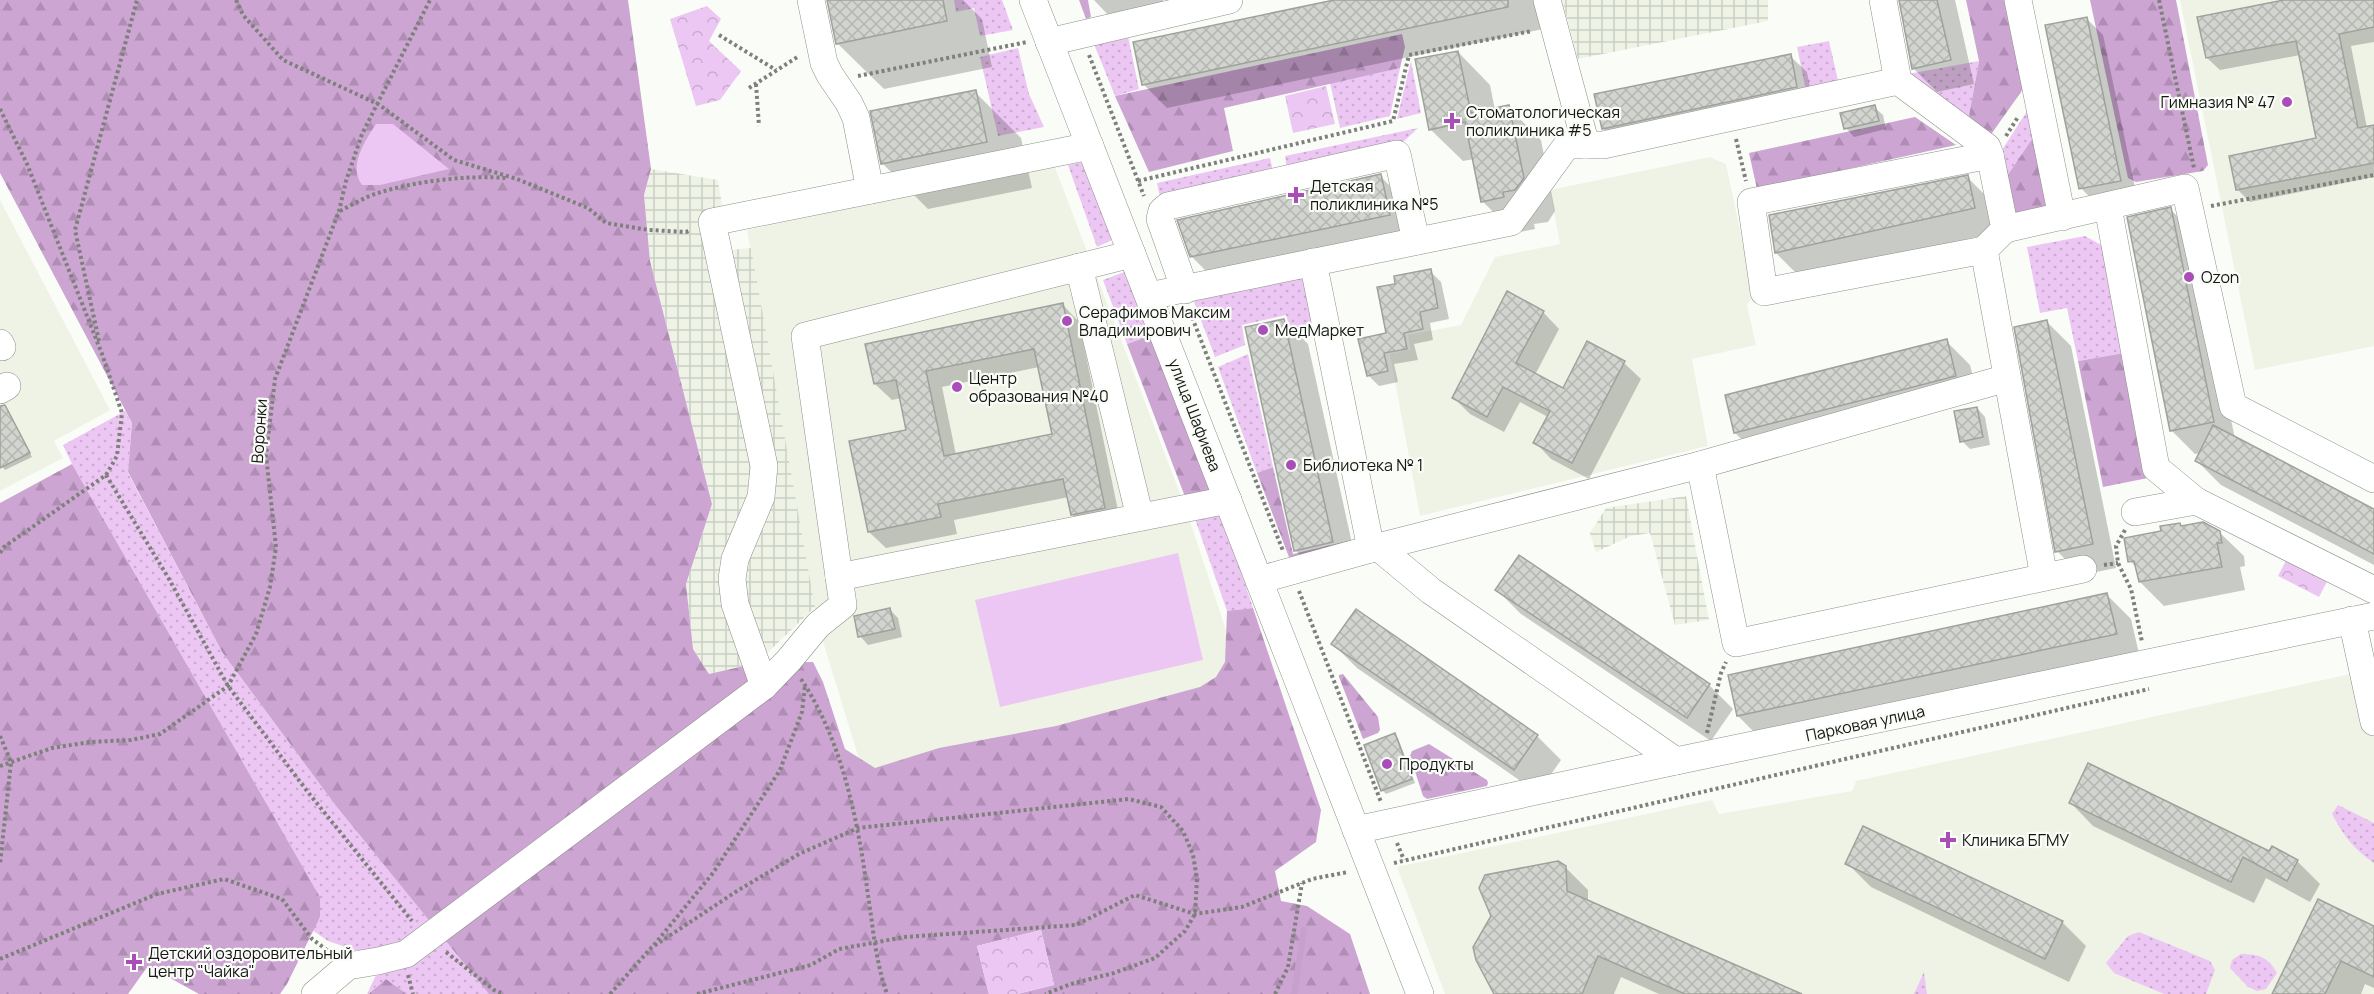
<svg xmlns="http://www.w3.org/2000/svg" width="2374" height="994" font-family="Manrope,sans-serif">
<defs>
<pattern id="industrial-grid" width="8" height="8" patternUnits="userSpaceOnUse" patternTransform="scale(1.5)"><rect width="8" height="8" fill="#eef3e6"/><path d="M0 4h8M4 0v8" fill="none" stroke="#cbd0c4"/></pattern>
<pattern id="grass-dots" width="8" height="8" patternUnits="userSpaceOnUse" patternTransform="scale(1.5)"><rect width="8" height="8" fill="#edc7f3"/><path d="M2 2h.1M6 6h.1" fill="none" stroke="#caaacf" stroke-width="1.8" stroke-linecap="round"/></pattern>
<pattern id="forest-firs" width="22" height="20" patternUnits="userSpaceOnUse" patternTransform="scale(1.5)"><rect width="22" height="20" fill="#cda5d3"/><path d="M5 1l3.5 6h-7zM16 11l3.5 6h-7z" fill="#af8db4"/></pattern>
<pattern id="park-crowns" width="20" height="18" patternUnits="userSpaceOnUse" patternTransform="scale(1.5)"><rect width="20" height="18" fill="#edc7f3"/><path d="M2 6a3 3 0 1 1 6 0M12 15a3 3 0 1 1 6 0" fill="none" stroke="#caaacf"/></pattern>
<pattern id="building-cross-hatch" width="8" height="8" patternUnits="userSpaceOnUse" patternTransform="scale(1.5)"><rect width="8" height="8" fill="#d2d5cf"/><path d="M0 0l8 8M0 8l8-8" fill="none" stroke="#b3b6b1"/></pattern>
</defs>
<rect width="100%" height="100%" fill="#fafdf7"/>
<g fill="#eef3e6">
<path d="M2180 0H2374V346L2255 370Z"/>
<path d="M1710 157 1726 164 1754 296 1747 305 1756 345 1692 359 1708 446 1420 516 1390 354 1410 350 1408 335 1461 325 1495 257 1560 244 1550 190Z"/>
<path d="M1054 165 1186 509 1251 706 866 782 818 625 747 230Z"/>
<path d="M0 200 110 410 54 441 63 458 0 491Z"/>
<path d="M2374 669V994H1445L1397 867 1712 800 1719 814 1852 791 1856 781Z"/>
</g>
<g fill="url(#industrial-grid)">
<path d="M1562 0H1768V21L1578 59Z"/>
<path d="M651 169 718 180 729 250 751 248 815 607 757 663 709 674 693 649 686 584 712 504 650 261 644 195Z"/>
<path d="M1686 496 1709 620 1675 625 1650 533 1631 536 1596 552 1590 533 1606 508Z"/>
</g>
<g fill="url(#grass-dots)">
<path d="M954 0H1002L1013 30 980 36 974 8 956 12Z"/>
<path d="M1128 36 1139 89 1115 96 1094 44Z"/>
<path d="M1829 41 1840 89 1807 96 1797 47Z"/>
<path d="M1018 48 1029 94 1044 127 998 136 980 57Z"/>
<path d="M1411 61 1421 113 1397 119Z"/>
<path d="M1979 61 1969 116 1971 123 1908 74Z"/>
<path d="M1400 68 1390 116 1340 128 1330 83Z"/>
<path d="M2033 102 2038 130 2005 179 2000 153Z"/>
<path d="M1418 128 1400 145 1287 168 1285 156Z"/>
<path d="M1270 158 1273 171 1160 197 1157 183Z"/>
<path d="M1084 162 1114 239 1097 247 1068 165Z"/>
<path d="M2085 236 2103 246 2124 353 2078 361 2067 308 2040 313 2027 247Z"/>
<path d="M1306 268 1320 332 1293 338 1286 315 1242 325 1245 345 1215 357 1191 294Z"/>
<path d="M1127 271 1154 334 1127 344 1103 280Z"/>
<path d="M1248 354 1273 467 1257 473 1218 367Z"/>
<path d="M125 411 132 423 128 473 222 652 336 806 430 921 404 944 375 951 354 950 328 941 312 930 320 917V897L72 464 63 445Z"/>
<path d="M1222 514 1253 608 1227 611 1194 516Z"/>
<path d="M2338 805 2374 823V863C2354 850 2343 835 2332 814Z"/>
<path d="M2139 932 2210 961 2215 970 2206 994H2164L2114 973 2106 963 2128 936Z"/>
<path d="M445 939 489 994H407L386 979 367 994 375 977 385 970Z"/>
<path d="M2241 954C2259 954 2268 957 2277 973L2266 989 2257 991 2248 987 2230 968 2232 960Z"/>
<path d="M1924 972 1927 994H1914Z"/>
</g>
<g fill="url(#forest-firs)">
<path d="M0 0H628L651 169 644 195 650 261 712 504 686 584 693 649 709 674 757 663 813 662 823 682 845 749 875 768 939 748 1056 726 1200 687 1216 677 1225 662 1227 611 1253 608 1321 810 1316 842 1275 871 1281 901 1307 906 1350 934 1370 994H1017L1054 985 1041 930 977 946 989 994H489L336 806 222 652 128 472 132 423 0 173Z"/>
<path d="M1079 0H1088L1091 17 1086 19Z"/>
<path d="M1966 0H2006L2025 84 2021 92 1992 133 1985 134 1971 123 1969 116 1979 61Z"/>
<path d="M2090 0H2176L2208 165 2203 171 2136 182 2128 178Z"/>
<path d="M1402 34 1405 47 1400 68 1224 108 1233 151 1149 172 1115 96Z"/>
<path d="M1915 117 1956 145 1757 189 1749 153Z"/>
<path d="M2038 130 2054 210 2014 220 2005 179Z"/>
<path d="M1154 334 1216 494 1187 502 1127 344Z"/>
<path d="M2124 353 2148 478 2103 487 2078 361Z"/>
<path d="M72 464 320 897V917L287 984 280 994H199L148 966 128 994H0V503Z"/>
<path d="M1273 467 1293 554 1361 538 1292 565 1257 473Z"/>
<path d="M1343 674 1378 717 1380 730 1378 733 1363 739 1339 677V675Z"/>
<path d="M1429 744 1487 780 1488 783 1487 786 1427 799 1423 796 1410 756 1412 751Z"/>
<path d="M386 979 407 994H368Z"/>
</g>
<g fill="url(#park-crowns)">
<path d="M707 6 721 19 709 41 741 71 720 100 696 106 670 19Z"/>
<path d="M1326 86 1335 124 1293 133 1285 96Z"/>
<path d="M2290 553 2331 574 2319 597 2278 576Z"/>
<path d="M1041 930 1054 985 1017 994H989L977 946Z"/>
</g>
<g fill="#edc7f3">
<path d="M376 124H393L449 169 380 185H362C348 166 365 141 376 124Z"/>
<path d="M1178 553 1203 660 1000 707 975 600Z"/>
</g>
<g fill="#0003" fill-rule="evenodd">
<path d="M828 0H963L982 19 992 67 884 89 837 43Z"/>
<path d="M1094 0H1163L1168 25 1126 34Z"/>
<path d="M1340 0H1542L1548 28 1167 108 1143 84Z"/>
<path d="M1901 0H1955L1974 84 1937 92 1913 68Z"/>
<path d="M2291 0H2374V42L2351 46 2367 128 2374 126V177L2250 202 2237 189 2318 139 2300 55 2220 70 2207 58Z"/>
<path d="M2086 18 2103 35 2137 197 2097 205 2081 188Z"/>
<path d="M1458 52 1490 85 1495 110 1508 107 1541 140 1555 211 1548 222 1534 224 1535 229 1515 233 1482 201 1474 159 1463 161 1430 129Z"/>
<path d="M1790 56 1807 72 1813 103 1620 145 1603 128Z"/>
<path d="M975 92 1021 138 1032 188 928 209 882 163Z"/>
<path d="M1874 107 1883 115 1886 129 1854 137 1846 128Z"/>
<path d="M1380 176 1404 200 1413 239 1216 281 1191 256Z"/>
<path d="M1967 177 1991 201 1998 232 1800 277 1776 253Z"/>
<path d="M2170 209 2194 233 2235 439 2374 511V565L2221 485 2197 461 2201 453 2195 454 2171 430Z"/>
<path d="M1430 271 1441 282 1449 319 1430 323 1433 340 1414 344 1418 360 1394 364 1398 382 1379 386 1368 375 1388 334 1397 285Z"/>
<path d="M1063 305 1079 322 1121 525 1089 531 1072 514 1069 497 954 520 957 534 886 548 869 532 908 431 901 398 892 400 875 384ZM1039 367 1053 435 956 455 942 387Z"/>
<path d="M1543 312 1559 329 1535 375 1563 390 1588 343 1624 363 1641 379 1589 479 1551 459 1535 442 1548 417 1520 402 1504 432 1470 414 1453 397Z"/>
<path d="M1284 320 1308 344 1357 566 1320 574 1295 550Z"/>
<path d="M2047 322 2071 346 2116 568 2081 575 2057 551Z"/>
<path d="M1946 341 1970 365 1979 400 1760 457 1735 433 1726 396Z"/>
<path d="M0 406H4L8 410 32 457 5 470 0 464Z"/>
<path d="M1977 408 1985 417 1990 445 1970 449 1962 441Z"/>
<path d="M2179 524 2183 528 2219 532 2244 556 2245 566 2240 567 2245 590 2164 606 2140 582 2138 569 2130 561 2162 532Z"/>
<path d="M1497 590 1709 685 1733 709 1711 741 1521 614Z"/>
<path d="M2107 595 2131 619 2140 658 1762 740 1738 716Z"/>
<path d="M889 609 898 618 902 637 868 645 860 636Z"/>
<path d="M1356 611 1537 736 1561 760 1538 793 1357 668 1333 644Z"/>
<path d="M1394 735 1398 738 1415 783 1386 794 1382 790Z"/>
<path d="M2071 803 2297 861 2320 884 2310 902 2266 878 2254 903 2093 826Z"/>
<path d="M1847 863 2062 922 2086 946 2069 982 1871 887Z"/>
<path d="M1565 867 1588 890V902L1798 994H1659L1621 977 1614 994H1496Z"/>
<path d="M2374 928V988L2365 984 2361 994H2274Z"/>
</g>
<g fill="none" stroke-linecap="round" stroke-linejoin="round">
<path stroke="#c7a0cc" stroke-width="6" d="M1294 994 1304 930"/>
</g>
<g fill="url(#building-cross-hatch)" stroke="#9fa29c" stroke-width="1.5" fill-rule="evenodd">
<path d="M827 0H943L947 21 836 44Z"/>
<path d="M1334 0H1508V7L1142 85 1133 42Z"/>
<path d="M1899 0H1937L1951 60 1912 69Z"/>
<path d="M2284 0H2374V27L2339 34 2358 128 2374 125V163L2236 190 2229 156 2316 138 2296 41 2206 58 2197 17Z"/>
<path d="M2087 17 2121 181 2079 189 2045 25Z"/>
<path d="M1458 51 1471 113 1509 105 1524 178 1515 190 1503 192 1504 197 1481 202 1465 122 1429 130 1415 59Z"/>
<path d="M1791 54 1797 87 1602 129 1594 94Z"/>
<path d="M976 90 987 142 881 164 870 111Z"/>
<path d="M1875 105 1879 121 1844 129 1840 113Z"/>
<path d="M1381 174 1390 215 1190 257 1177 220Z"/>
<path d="M1968 175 1975 208 1775 253 1769 215Z"/>
<path d="M2171 207 2214 422 2170 431 2127 217Z"/>
<path d="M1431 269 1438 308 1420 312 1423 329 1404 333 1407 349 1384 353 1388 371 1367 376 1358 339 1386 333 1377 287 1395 284 1394 276Z"/>
<path d="M1507 291 1544 311 1516 363 1563 388 1587 341 1625 361 1572 463 1533 443 1550 411 1503 387 1487 417 1452 398Z"/>
<path d="M1063 303 1105 508 1071 515 1063 479 938 504 941 517 868 532 849 441 906 430 896 380 874 384 865 344ZM1034 349 1052 434 944 456 926 371Z"/>
<path d="M1284 319 1333 542 1294 551 1245 327Z"/>
<path d="M2047 320 2093 544 2055 552 2014 327Z"/>
<path d="M1947 339 1956 376 1734 433 1725 395Z"/>
<path d="M5 405 30 453 0 468V406Z"/>
<path d="M1977 407 1983 437 1960 442 1954 411Z"/>
<path d="M2213 425 2374 509V554L2195 461Z"/>
<path d="M2203 522 2220 531 2222 543H2217L2222 567 2139 582 2134 561 2128 562 2124 538 2161 531 2160 526 2180 523 2181 526Z"/>
<path d="M1519 555 1710 684 1687 718 1495 590Z"/>
<path d="M2107 593 2117 634 1737 716 1728 675Z"/>
<path d="M890 608 895 629 858 637 854 616Z"/>
<path d="M1356 609 1538 735 1514 770 1331 644Z"/>
<path d="M1395 733 1412 779 1381 791 1364 745Z"/>
<path d="M2088 763 2269 851 2272 846 2298 860 2287 881 2243 857 2231 882 2069 803Z"/>
<path d="M1863 826 2063 921 2045 959 1845 864Z"/>
<path d="M1558 861 1566 866 1567 891 1802 994H1685L1598 956 1582 994H1494L1476 960 1473 947 1491 916 1479 888 1485 875Z"/>
<path d="M2318 899 2374 926V977L2341 961 2325 994H2272Z"/>
</g>
<g fill="none" stroke-linecap="round" stroke-linejoin="round">
<defs>
<g id="minor">
<path d="M811 0 824 63 830 75 849 103 856 118 870 190"/>
<path d="M1033 0 1420 994"/>
<path d="M1547 0 1586 145"/>
<path d="M1883 0 1898 81 1987 147 1990 155 2005 229 1984 250 2044 577"/>
<path d="M2018 0 2062 217"/>
<path d="M1049 42 1229 0"/>
<path d="M2108 207 2156 468 2196 501"/>
<path d="M2005 229 2185 188 2233 406 2374 479"/>
<path d="M1984 250 1764 292 1751 202 1990 155"/>
<path d="M1313 262 1371 549"/>
<path d="M1079 267 1140 517"/>
<path d="M1185 290 1160 219 1162 211 1168 206 1397 154 1416 241"/>
<path d="M1149 296 1511 222 1567 145H1603L1898 81"/>
<path d="M0 343 2 347"/>
<path d="M0 390 7 386"/>
<path d="M1700 465 1736 643 2083 569"/>
<path d="M2135 512 2196 501 2374 590"/>
<path d="M1378 547 1431 591 1676 761"/>
<path d="M839 577 1228 500"/>
<path d="M1259 580 1378 547 1700 465 2007 378"/>
<path d="M2352 620 2374 722"/>
<path d="M764 686 735 604 732 579 735 559 761 497 764 466 712 222 1090 146"/>
<path d="M1356 830 1676 761 2374 616"/>
<path d="M315 994 348 966 378 961 406 954 764 686 789 660 818 625 843 605 805 336 1132 254"/>
</g>
</defs>
<use href="#minor" stroke="#8d8f8a" stroke-width="28"/>
<g stroke="#7e807c" stroke-width="4" stroke-dasharray="3 3" stroke-linecap="butt">
<path d="M236 0 243 15 283 60 378 104 454 160 517 179 588 208 606 223 649 230 686 232 690 230"/>
<path d="M2159 0 2194 168"/>
<path d="M719 35 776 70"/>
<path d="M1089 55 1144 196"/>
<path d="M858 76 1027 42"/>
<path d="M756 84 759 126"/>
<path d="M749 88 799 56"/>
<path d="M0 109 27 164 102 354 122 413 117 456 106 475 4 547 0 553"/>
<path d="M2006 136 2018 117"/>
<path d="M1736 139 1746 181"/>
<path d="M1138 181 1393 121 1409 55 1532 31"/>
<path d="M2211 206 2374 175"/>
<path d="M340 211C352 205 365 197 378 193 416 181 467 175 507 178"/>
<path d="M1190 312 1283 551"/>
<path d="M99 341 75 230 137 0"/>
<path d="M106 475 169 579 228 686 307 791 412 921"/>
<path d="M2125 530 2116 546 2118 563 2131 589 2142 642"/>
<path d="M2104 565 2118 563"/>
<path d="M1299 591 1381 802"/>
<path d="M801 679C843 742 858 822 868 895 873 928 876 963 887 994"/>
<path d="M1707 733 1721 673 1726 662"/>
<path d="M0 736 11 762 0 864"/>
<path d="M0 766 52 748 90 742 131 740 160 734 228 686 256 634 270 587 276 547 266 455 275 379 339 211 346 181 362 134 430 0"/>
<path d="M1397 843 1404 860"/>
<path d="M1394 863 2149 689"/>
<path d="M654 945 713 873 780 770 802 712 805 685"/>
<path d="M446 952 494 990 504 994"/>
<path d="M0 959 157 894 224 879 282 899 312 939 331 953"/>
<path d="M408 975 413 994"/>
<path d="M610 994 651 948 737 891 799 854 858 828 1129 799 1161 807 1183 831 1193 855 1197 879 1195 914 1185 931 1155 958 1114 973 1071 984 1045 994"/>
<path d="M697 994 811 965 839 949 905 937 1076 925 1135 895 1195 914 1242 907 1312 879 1348 872"/>
<path d="M1275 994 1288 967 1302 883"/>
</g>
<use href="#minor" stroke="#fff" stroke-width="27"/>
</g>
<g fill="#a94db8" stroke="#fafdf7" stroke-width="2">
<circle cx="2287" cy="102" r="6"/>
<path d="M1449 112h6v6h6v6h-6v6h-6v-6h-6v-6h6z"/>
<path d="M1293 186h6v6h6v6h-6v6h-6v-6h-6v-6h6z"/>
<circle cx="2189" cy="277" r="6"/>
<circle cx="1067" cy="321" r="6"/>
<circle cx="1263" cy="330" r="6"/>
<circle cx="957" cy="387" r="6"/>
<circle cx="1291" cy="465" r="6"/>
<circle cx="1387" cy="764" r="6"/>
<path d="M1945 831h6v6h6v6h-6v6h-6v-6h-6v-6h6z"/>
<path d="M131 953h6v6h6v6h-6v6h-6v-6h-6v-6h6z"/>
</g>
<g text-anchor="middle" stroke-width="4.5" stroke-linejoin="round" paint-order="stroke">
<g font-size="16" fill="#151614" stroke="#fafdf7" text-anchor="start">
<text x="2275" y="108" text-anchor="end">Гимназия № 47</text>
<text x="1466" y="118">Стоматологическая<tspan x="1466" dy="18">поликлиника #5</tspan></text>
<text x="1310" y="192">Детская<tspan x="1310" dy="18">поликлиника №5</tspan></text>
<text x="2201" y="283">Ozon</text>
<text x="1079" y="318">Серафимов Максим<tspan x="1079" dy="18">Владимирович</tspan></text>
<text x="1275" y="336">МедМаркет</text>
<text x="969" y="384">Центр<tspan x="969" dy="18">образования №40</tspan></text>
<text x="1303" y="471">Библиотека № 1</text>
<text x="1399" y="770">Продукты</text>
<text x="1962" y="846">Клиника БГМУ</text>
<text x="148" y="959">Детский оздоровительный<tspan x="148" dy="18">центр "Чайка"</tspan></text>
</g>
<g font-size="16" fill="#151614" stroke="#fafdf7">
<text transform="translate(1195 415) rotate(69)" y="6">улица Шафиева</text>
<text transform="translate(259 431) rotate(-86)" y="6">Воронки</text>
<text transform="translate(1865 723) rotate(-12)" y="6">Парковая улица</text>
</g>
</g>
</svg>
